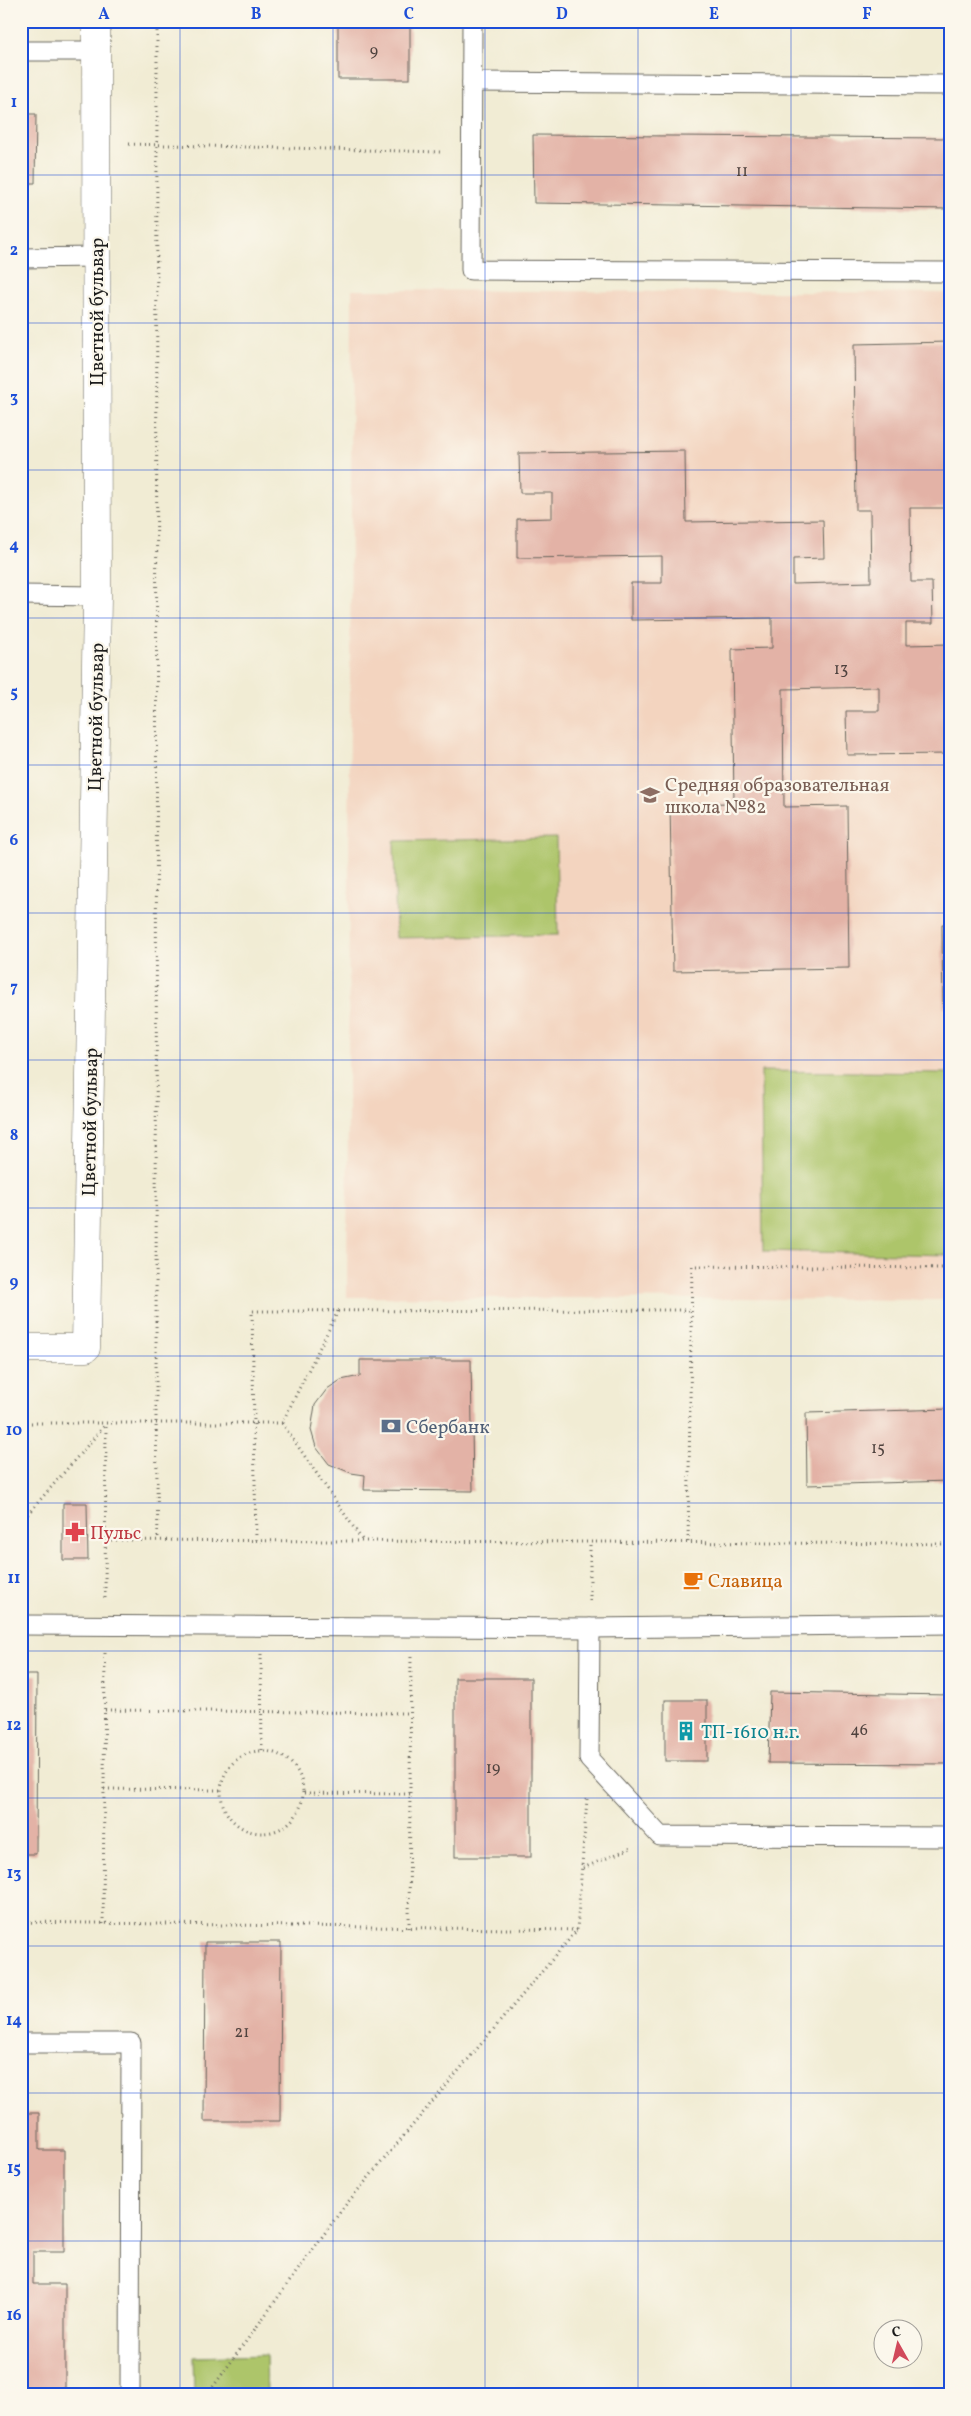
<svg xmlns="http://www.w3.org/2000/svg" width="971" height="2416" font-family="Vollkorn,serif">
<rect width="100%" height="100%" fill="#fbf7ec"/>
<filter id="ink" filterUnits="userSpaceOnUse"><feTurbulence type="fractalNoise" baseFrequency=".02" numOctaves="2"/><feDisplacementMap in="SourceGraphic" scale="10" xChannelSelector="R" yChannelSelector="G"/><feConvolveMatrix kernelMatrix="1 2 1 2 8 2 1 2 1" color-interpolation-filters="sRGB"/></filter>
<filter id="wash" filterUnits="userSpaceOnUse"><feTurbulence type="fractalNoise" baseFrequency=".0096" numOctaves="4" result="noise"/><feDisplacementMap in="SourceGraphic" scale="20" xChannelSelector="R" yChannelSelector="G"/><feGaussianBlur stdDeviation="1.12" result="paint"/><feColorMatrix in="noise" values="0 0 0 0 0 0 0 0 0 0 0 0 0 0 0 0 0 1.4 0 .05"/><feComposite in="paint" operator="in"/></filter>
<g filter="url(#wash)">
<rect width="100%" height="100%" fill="#f1ecd4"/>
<path fill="#f3d4bf" d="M352 290 950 293V1300L347 1297Z"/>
<g fill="#adc56a" stroke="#647043">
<path d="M556 838 558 935 396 938 394 841Z"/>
<path d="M761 1071 950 1073V1255L763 1251Z"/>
<path d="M266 2355 267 2395H194L193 2357Z"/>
</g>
<g id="blocks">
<g fill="#e3b2a6">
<rect x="338" y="21" width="72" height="58"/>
<path d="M21 114H36L35 183H21Z"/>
<path d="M533 135 950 138V209L534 203Z"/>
<path d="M950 342V508H910L911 582H932L933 623H906V645L950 644V754L847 755 846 711H879V687L783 689 784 807 847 806 849 968 673 971 670 804 734 803 732 649 772 648V618L631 620V583H662V556L517 558V519L552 518V493H520L519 453 685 451 686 522 823 520 824 558 793 559V584L871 582 870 510H856L854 344Z"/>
<path d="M942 924H950V1008H943Z"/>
<path d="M360 1360H471L473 1491 364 1490 365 1475 351 1473 329 1464 316 1447 311 1430 315 1405 327 1389 341 1380 360 1376Z"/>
<path d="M950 1409V1481L807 1485 806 1413Z"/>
<path d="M63 1503H87L88 1560H63Z"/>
<path d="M21 1675H37L36 1854H21Z"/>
<rect x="455" y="1678" width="76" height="179"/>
<path d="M770 1692 950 1695V1764L768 1763Z"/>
<rect x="665" y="1700" width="42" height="61"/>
<path d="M205 1942H281L280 2121H204Z"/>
<path d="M21 2113H39V2150H64V2252H33V2284H65V2388H42V2395H21Z"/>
</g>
</g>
</g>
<g filter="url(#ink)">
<use href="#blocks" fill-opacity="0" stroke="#67655c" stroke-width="1"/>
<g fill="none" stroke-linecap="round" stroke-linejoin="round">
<defs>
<g id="lane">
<path d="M472 21 471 270 950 272"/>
<path d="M21 51H96"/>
<path d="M472 82 950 85"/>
<path d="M21 258 96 257"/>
<path d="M21 595 97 596"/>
<path d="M21 1625 590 1628 950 1624"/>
<path d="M590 1628 589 1759 660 1836 950 1837"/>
<path d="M21 2043H131L130 2395"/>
</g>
<path id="street" d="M21 1348H86L97 596 96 21"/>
</defs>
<use href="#lane" stroke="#67655c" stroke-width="21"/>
<use href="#street" stroke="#67655c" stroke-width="29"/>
<g stroke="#67655c" stroke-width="3" stroke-dasharray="1 4" stroke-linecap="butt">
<path d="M157 21 156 1422 158 1540"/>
<path d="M129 144 443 152"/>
<path d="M21 1423H282L338 1311"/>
<path d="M282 1423 363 1541"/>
<path d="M21 1522 106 1424"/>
<path d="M106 1540 590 1542"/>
<path d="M256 1540 252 1311 690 1310"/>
<path d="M688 1542 692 1266 950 1268"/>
<path d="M105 1598 106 1423"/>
<path d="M590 1601V1542L950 1544"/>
<path d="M261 1654 262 1751"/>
<path d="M105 1710 410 1713"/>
<circle cx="262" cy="1792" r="41"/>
<path d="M104 1789 220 1790"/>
<path d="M304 1793 410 1794"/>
<path d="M583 1868 631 1848"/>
<path d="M21 1922 577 1930"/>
<path d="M103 1924 105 1652"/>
<path d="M409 1928 411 1653"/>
<path d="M207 2395 343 2208 577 1930 587 1799"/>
</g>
<use href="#lane" stroke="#fff" stroke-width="19"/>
<use href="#street" stroke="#fff" stroke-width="28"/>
</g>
</g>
<path fill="none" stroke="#1d4ed8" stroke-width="1" stroke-opacity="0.55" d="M180 21V2395M333 21V2395M485 21V2395M638 21V2395M791 21V2395M21 175H950M21 323H950M21 470H950M21 618H950M21 765H950M21 913H950M21 1060H950M21 1208H950M21 1356H950M21 1503H950M21 1651H950M21 1798H950M21 1946H950M21 2093H950M21 2241H950"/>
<defs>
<symbol id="school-bare" viewBox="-9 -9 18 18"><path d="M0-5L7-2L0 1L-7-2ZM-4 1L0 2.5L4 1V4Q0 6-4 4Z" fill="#8d6e63" stroke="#fbf7ec" stroke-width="2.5" paint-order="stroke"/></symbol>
<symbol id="bank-bare" viewBox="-9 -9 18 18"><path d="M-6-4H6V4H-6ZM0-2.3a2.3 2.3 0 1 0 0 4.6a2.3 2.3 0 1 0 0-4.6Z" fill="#5c6f8a" stroke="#fbf7ec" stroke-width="2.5" paint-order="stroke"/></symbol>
<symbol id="pharmacy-bare" viewBox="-9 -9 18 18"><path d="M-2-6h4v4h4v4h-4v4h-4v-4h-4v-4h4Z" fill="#e0444e" stroke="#fbf7ec" stroke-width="2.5" paint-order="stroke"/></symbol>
<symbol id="cafe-bare" viewBox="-9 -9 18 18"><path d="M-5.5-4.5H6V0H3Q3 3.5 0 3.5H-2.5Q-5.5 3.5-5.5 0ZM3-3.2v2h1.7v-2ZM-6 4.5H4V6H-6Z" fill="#e8710a" stroke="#fbf7ec" stroke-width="2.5" paint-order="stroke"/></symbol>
<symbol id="building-bare" viewBox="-9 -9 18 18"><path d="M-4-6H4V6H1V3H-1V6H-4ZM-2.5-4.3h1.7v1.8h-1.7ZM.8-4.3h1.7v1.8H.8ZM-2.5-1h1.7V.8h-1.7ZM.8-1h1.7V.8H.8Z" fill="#0f9aa8" stroke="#fbf7ec" stroke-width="2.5" paint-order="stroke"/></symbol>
</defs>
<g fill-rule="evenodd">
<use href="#school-bare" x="636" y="781" width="28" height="28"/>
<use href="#bank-bare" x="377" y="1412" width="28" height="28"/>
<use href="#pharmacy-bare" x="61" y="1518" width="28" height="28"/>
<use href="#cafe-bare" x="679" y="1566" width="28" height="28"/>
<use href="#building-bare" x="672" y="1717" width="28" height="28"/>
</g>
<g text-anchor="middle" stroke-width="4.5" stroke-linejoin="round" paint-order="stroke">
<g font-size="16" fill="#4e423e">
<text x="374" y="56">9</text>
<text x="742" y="176">11</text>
<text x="841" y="674">13</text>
<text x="878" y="1453">15</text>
<text x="859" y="1735">46</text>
<text x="493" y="1773">19</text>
<text x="242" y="2037">21</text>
</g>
<g font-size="19" fill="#1c1c1c" stroke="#fbf7ec">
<text transform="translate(96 312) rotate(-90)" y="7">Цветной бульвар</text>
<text transform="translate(95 717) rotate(-89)" y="7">Цветной бульвар</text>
<text transform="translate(89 1122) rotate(-89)" y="7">Цветной бульвар</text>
</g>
<g font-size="19" fill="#785e54" stroke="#fbf7ec" text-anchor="start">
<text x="665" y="791">Средняя образовательная<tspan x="665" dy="22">школа №82</tspan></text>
</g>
<g font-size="19" fill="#4e5e75" stroke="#fbf7ec" text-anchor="start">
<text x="406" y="1433">Сбербанк</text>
</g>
<g font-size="19" fill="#be3a42" stroke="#fbf7ec" text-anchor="start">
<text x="90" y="1539">Пульс</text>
</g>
<g font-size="19" fill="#c56008" stroke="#fbf7ec" text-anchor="start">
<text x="708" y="1587">Славица</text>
</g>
<g font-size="19" fill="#0d838f" stroke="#fbf7ec" text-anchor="start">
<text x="701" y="1738">ТП-1610 н.г.</text>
</g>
</g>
<rect width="971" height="2416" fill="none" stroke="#fbf7ec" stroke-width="55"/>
<g transform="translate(898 2344) rotate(352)"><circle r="24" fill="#fbf7ec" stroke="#a29f99"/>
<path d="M0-4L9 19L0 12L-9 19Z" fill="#d1495b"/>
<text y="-8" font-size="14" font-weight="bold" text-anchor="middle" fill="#1c1c1c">С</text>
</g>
<rect x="28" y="28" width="916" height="2360" fill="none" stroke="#1d4ed8" stroke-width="2"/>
<g font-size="16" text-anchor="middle" font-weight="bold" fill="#1d4ed8">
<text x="104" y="19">A</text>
<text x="256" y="19">B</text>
<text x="409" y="19">C</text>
<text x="562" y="19">D</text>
<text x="714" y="19">E</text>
<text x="867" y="19">F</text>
<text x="14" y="107">1</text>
<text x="14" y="255">2</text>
<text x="14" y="402">3</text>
<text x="14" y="550">4</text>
<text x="14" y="697">5</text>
<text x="14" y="845">6</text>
<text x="14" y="992">7</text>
<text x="14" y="1140">8</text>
<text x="14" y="1287">9</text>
<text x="14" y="1435">10</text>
<text x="14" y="1583">11</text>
<text x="14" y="1730">12</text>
<text x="14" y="1878">13</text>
<text x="14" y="2025">14</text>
<text x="14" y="2173">15</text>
<text x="14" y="2320">16</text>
</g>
</svg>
